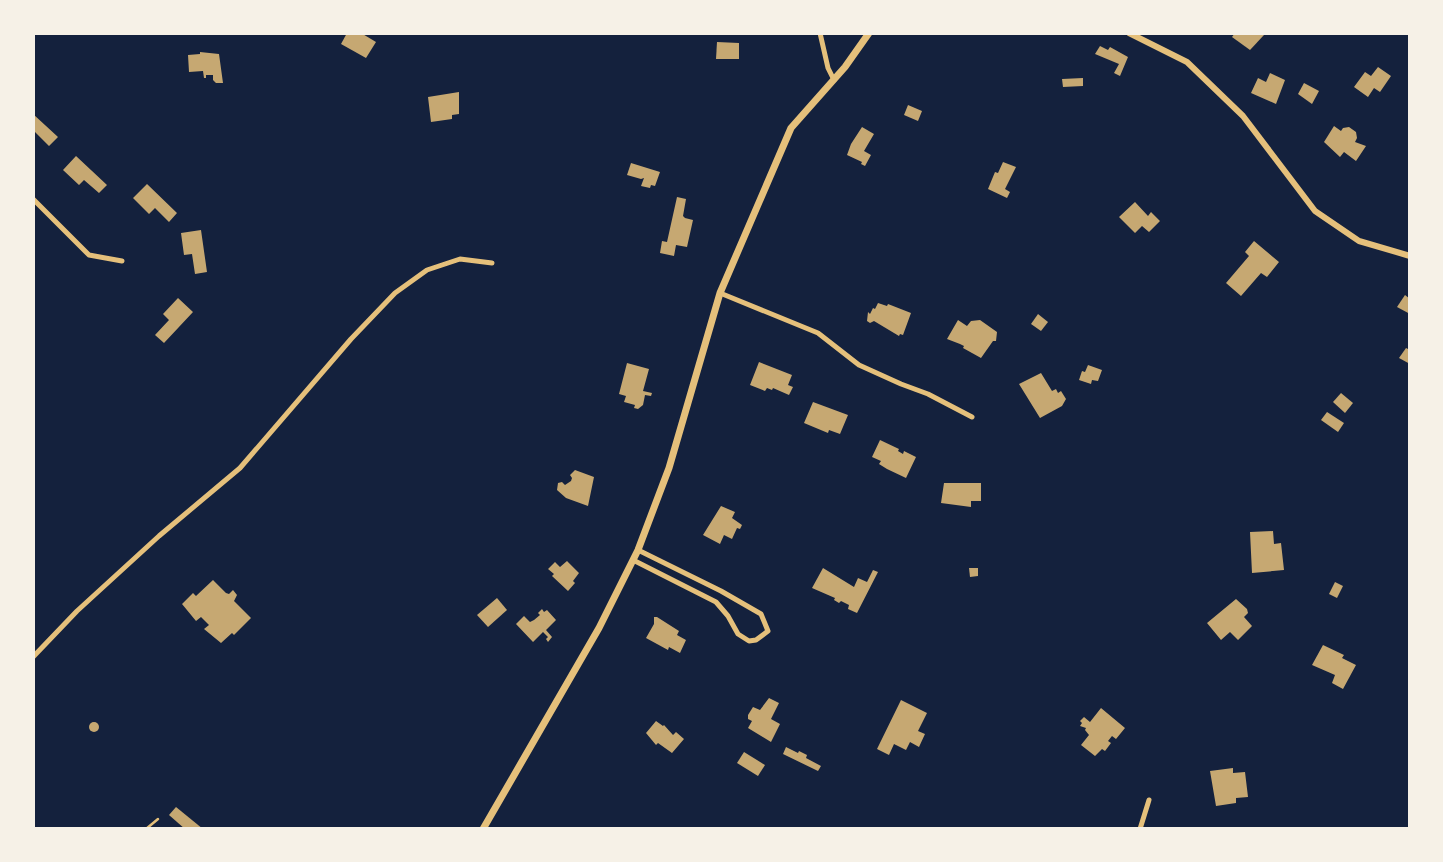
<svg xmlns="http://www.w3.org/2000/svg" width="1443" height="862" font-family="Figtree,sans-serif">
<rect width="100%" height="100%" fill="#14213d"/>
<g fill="#c6a872">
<path d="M347 33H361L376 42 366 58 341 44Z"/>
<path d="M1235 33H1261L1264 35 1250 50 1232 37Z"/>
<path d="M717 42 739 43V59H716Z"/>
<path d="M1100 46 1108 50 1110 47 1128 57 1120 76 1114 73 1119 64 1095 54Z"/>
<path d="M200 52 219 54 223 83H216L213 80V75H206V78H204L203 71 189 72 188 55 200 54Z"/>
<path d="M1378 67 1391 76 1380 92 1374 88 1368 97 1354 87 1365 72 1371 76Z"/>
<path d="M1270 73 1285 80 1276 104 1251 93 1258 78 1266 82Z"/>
<path d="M1083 78V86L1063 87 1062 79Z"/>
<path d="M1304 83 1319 91 1312 104 1298 94Z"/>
<path d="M459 92V114L452 115V119L431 122 428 97Z"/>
<path d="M908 105 922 111 918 121 904 115Z"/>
<path d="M33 114 58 137 49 146 35 132 33 134Z"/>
<path d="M1334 126 1341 131 1343 128 1349 127 1356 132 1357 138 1355 142 1366 146 1356 161 1344 152 1340 157 1324 142Z"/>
<path d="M862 127 874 134 864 151 871 155 865 166 861 164 862 162 847 155 851 144Z"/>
<path d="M76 156 107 185 99 193 84 180 79 185 63 170Z"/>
<path d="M1003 162 1016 167 1005 189 1010 192 1007 198 988 189 995 172 998 173Z"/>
<path d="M631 163 660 172 655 186 651 185 650 188 641 186 644 178 641 179 627 175Z"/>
<path d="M147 184 177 213 169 222 155 208 149 214 133 198Z"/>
<path d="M677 197 686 199 683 216 685 218 693 220 687 247 676 245 674 256 660 253 662 241 667 242Z"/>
<path d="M1135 202 1148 216 1151 212 1160 221 1149 232 1142 226 1135 233 1119 217Z"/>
<path d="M201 230 207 272 195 274 192 254 184 255 181 233Z"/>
<path d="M1254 241 1279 262 1267 277 1261 273 1241 296 1226 283 1249 256 1245 252Z"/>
<path d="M1405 295 1410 299V314L1397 307Z"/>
<path d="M178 298 193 312 164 343 155 335 169 320 163 314Z"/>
<path d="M878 303 887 306 888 304 911 313 903 335 900 334 899 336 874 321 870 323 867 321 868 312 870 314 873 308 875 309Z"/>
<path d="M1038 314 1048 322 1041 331 1031 324Z"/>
<path d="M958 320 967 326 971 321 980 320 997 332 996 341H993L981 358 963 348 964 346 960 344 947 339Z"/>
<path d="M1406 348 1410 350V364L1399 358Z"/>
<path d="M759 362 792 375 788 385 793 387 789 395 773 388 772 390 767 388 765 391 750 385Z"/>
<path d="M627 363 649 369 643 391 652 393 651 396 645 395 643 405 638 409 634 408 635 405 624 402 626 396 619 394Z"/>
<path d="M1088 365 1102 370 1098 381 1092 380 1091 384 1079 380 1082 371 1085 372Z"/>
<path d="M1041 373 1052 391 1056 389 1058 393 1061 391 1066 399 1062 406 1040 418 1019 384Z"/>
<path d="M1341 393 1353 403 1345 413 1333 402Z"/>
<path d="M813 402 848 415 840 434 829 430 828 433 804 423Z"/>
<path d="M1327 412 1344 423 1338 432 1321 420Z"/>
<path d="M880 440 899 449 898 451 903 454 904 451 916 457 906 478 887 469 879 464 881 461 872 457Z"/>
<path d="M575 470 594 477 588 506 566 498 557 490 558 483 562 482 565 485 571 481 572 478 570 475Z"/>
<path d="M944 483H981V501H971V507L941 503Z"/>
<path d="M721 506 735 512 732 518 742 525 740 529 737 528 732 539 724 535 720 544 703 535Z"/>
<path d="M1273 531 1274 544 1281 543 1284 570 1252 573 1250 532Z"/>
<path d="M567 561 579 573 573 581 575 583 568 591 552 576 554 574 548 569 555 562 560 567Z"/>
<path d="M823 568 854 587 858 578 867 582 873 570 878 572 857 613 848 609 849 605 841 601 839 603 834 600 835 598 812 588Z"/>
<path d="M969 568H978V576L970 577Z"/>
<path d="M213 580 226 593 229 594 233 590 237 595 234 601 251 618 234 635 232 633 221 643 204 629 209 625 201 617 196 621 182 604 193 593 196 596Z"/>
<path d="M1335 582 1343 586 1337 598 1329 594Z"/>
<path d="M497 598 507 610 488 627 477 615Z"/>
<path d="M1236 599 1247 609 1248 613 1244 617 1252 626 1238 640 1230 632 1221 640 1207 623Z"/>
<path d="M542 609 544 612 547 610 556 620 546 630 552 637 548 642 546 639 548 637 543 632 533 642 516 624 524 616 530 622 534 620 540 615 538 613Z"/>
<path d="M654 617H657L679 631 677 635 686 640 680 653 669 647 668 650 646 638 654 624Z"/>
<path d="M1323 645 1344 655 1342 658 1356 665 1343 689 1332 683 1335 675 1312 665Z"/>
<path d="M769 698 779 703 771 719 780 724 771 742 748 728 752 721 748 719V715L753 707 760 710Z"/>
<path d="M901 700 927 713 918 731 925 734 919 747 910 742 906 750 894 744 889 755 877 749Z"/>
<path d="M1101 708 1125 728 1116 739 1112 736 1108 741 1111 743 1105 751 1102 749 1095 756 1081 745 1089 735 1085 730 1086 728 1080 726 1082 723 1080 721 1084 717 1090 722Z"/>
<path d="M656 721 663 726 664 725 673 735 676 732 684 739 672 753 658 743 656 745 646 733Z"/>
<circle cx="94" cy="727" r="5"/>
<path d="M786 747 798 753 799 751 807 755 806 758 821 766 818 771 783 754Z"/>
<path d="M744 752 765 765 758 776 737 763Z"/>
<path d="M1233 768V773L1245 772 1248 797 1236 798V803L1216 806 1210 771Z"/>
<path d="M176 807 203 829H185L169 815Z"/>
</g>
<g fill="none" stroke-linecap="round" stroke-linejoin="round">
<path stroke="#e5c07b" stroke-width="2.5" d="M146 829 158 819"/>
<g stroke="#e5c07b" stroke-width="5">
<path d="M820 33 828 68 834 80"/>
<path d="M33 199 89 255 122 261"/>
<path d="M720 293 818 333 859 365 901 384 928 394 972 417"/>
<path d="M633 560 716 602 728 616 738 634 749 641 756 640 768 631 761 614 721 591 638 550"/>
<path d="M33 657 77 611 159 536 240 468 351 339 395 293 427 270 460 259 492 263"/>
<path d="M1140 829 1149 800"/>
</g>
<path stroke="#e5c07b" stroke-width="6" d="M1129 33 1187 62 1243 116 1315 211 1359 241 1410 256"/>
<path stroke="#e5c07b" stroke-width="7" d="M483 829 599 628 638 550 669 468 720 293 791 128 845 67 869 33"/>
</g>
<rect width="1443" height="862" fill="none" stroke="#f6f1e7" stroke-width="70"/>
</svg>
